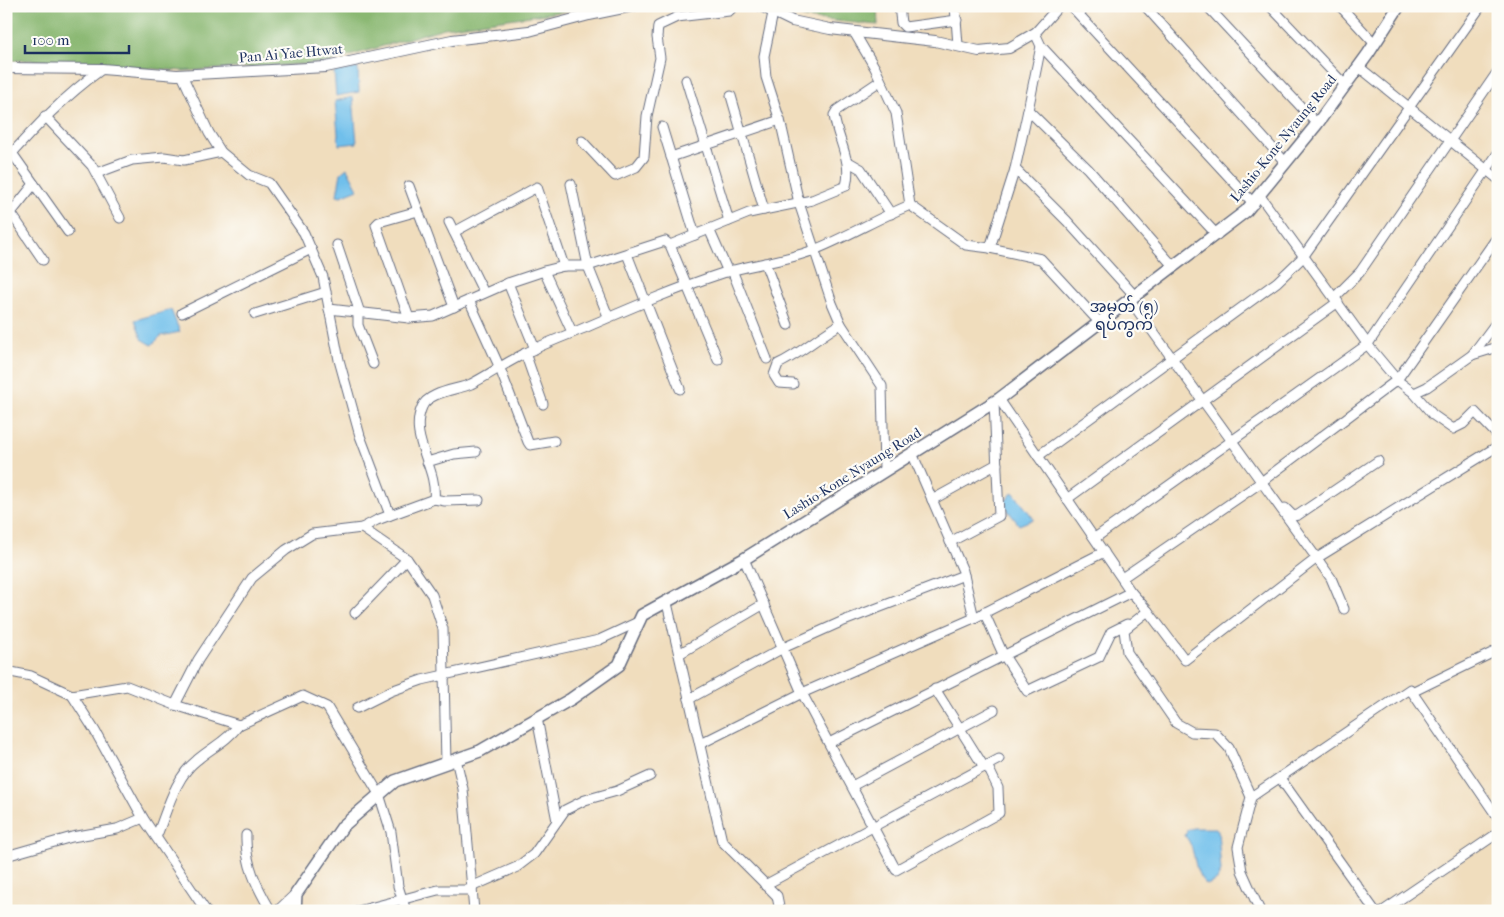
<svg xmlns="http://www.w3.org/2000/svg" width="1504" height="917" font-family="'IM FELL French Canon','Noto Sans Myanmar',serif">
<rect width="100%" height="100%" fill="#fdfcf7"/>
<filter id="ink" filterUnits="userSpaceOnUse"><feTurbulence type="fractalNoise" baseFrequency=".02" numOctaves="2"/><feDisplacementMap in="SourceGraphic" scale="10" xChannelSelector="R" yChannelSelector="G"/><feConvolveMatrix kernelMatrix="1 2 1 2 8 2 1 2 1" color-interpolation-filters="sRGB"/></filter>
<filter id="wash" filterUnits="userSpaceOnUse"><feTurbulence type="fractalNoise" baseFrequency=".0096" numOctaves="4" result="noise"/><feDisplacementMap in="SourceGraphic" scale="20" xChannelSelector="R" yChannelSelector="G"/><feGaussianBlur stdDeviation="1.12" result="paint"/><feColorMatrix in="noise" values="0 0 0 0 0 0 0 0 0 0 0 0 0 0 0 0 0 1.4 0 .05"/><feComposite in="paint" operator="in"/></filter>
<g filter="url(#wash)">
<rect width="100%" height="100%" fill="#f0ddbd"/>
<g fill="#8ab872" stroke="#527468">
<path d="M6 6H602L444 28 326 63 184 71 31 60 6 61Z"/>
<path d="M780 6H877L878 25 805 18Z"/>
</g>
<g fill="#70bfeb" stroke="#4677a4">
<path d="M358 68 359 92 336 96 334 72Z"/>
<path d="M353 97 357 143 339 145 335 101Z"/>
<path d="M347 168 358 189 341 196 337 195 341 173Z"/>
<path d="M171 310 180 332 161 336 152 345 142 339 135 320Z"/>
<path d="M1013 492 1034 519 1019 525 1003 504Z"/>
<path d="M1194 828H1216L1218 831 1221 871 1217 880 1207 885C1191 872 1198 850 1185 836L1187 830Z"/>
</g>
</g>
<g filter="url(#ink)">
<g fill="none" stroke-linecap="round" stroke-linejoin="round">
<defs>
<g id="minor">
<path d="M899 6 901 23 905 27 957 20"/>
<path d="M955 6 958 45"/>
<path d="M1059 6 1035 33 1041 46 1028 110 1015 169 990 248 1041 259 1100 323"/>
<path d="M1071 6 1254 204"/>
<path d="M1145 6 1286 163"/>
<path d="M1207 6 1317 124"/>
<path d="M1270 6 1345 85"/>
<path d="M1340 6 1375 44"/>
<path d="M773 13 764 56 766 77 781 124 799 203 832 303 841 324 882 386 884 470"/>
<path d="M854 32 875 68 896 113 910 205"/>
<path d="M1041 46 1217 235"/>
<path d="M1359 67 1498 179"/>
<path d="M182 75 209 133 221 152 249 175 269 183 304 233 323 277 339 360 360 436 390 515"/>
<path d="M686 80 729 221"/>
<path d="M731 96 764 210"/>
<path d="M1028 110 1088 169 1174 267"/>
<path d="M45 116 92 166 120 218"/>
<path d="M662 127 695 235"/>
<path d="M582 141 615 176 636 167 644 157 647 116 660 58 657 37 658 26 677 17 729 11 734 6"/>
<path d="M12 153 68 232"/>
<path d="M671 157 780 120"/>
<path d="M6 160C36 126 65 96 102 69"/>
<path d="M847 161 861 169 891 214"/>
<path d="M1015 169 1067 221 1135 296"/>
<path d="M97 173 132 160 164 157 184 160 221 152"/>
<path d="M571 184 588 266 608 316"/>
<path d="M409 186 454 307"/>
<path d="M1260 196 1371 349 1397 380 1414 393 1433 415 1453 429 1463 424 1475 412 1498 436"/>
<path d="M11 213 43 260"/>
<path d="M6 219 34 184"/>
<path d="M449 222 484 293"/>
<path d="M709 229 728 272"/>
<path d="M454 232 537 187 564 266"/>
<path d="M337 245 360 313"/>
<path d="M670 245 749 213 812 200 846 186C853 161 837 139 834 115L837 110 880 81"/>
<path d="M627 254 680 389"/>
<path d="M765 263 788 325"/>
<path d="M732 270 767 359"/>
<path d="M544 271 572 332"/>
<path d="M508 283 535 349"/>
<path d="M1335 297 1360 272 1498 71"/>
<path d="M469 300 499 366 528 442 530 445 554 441"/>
<path d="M1130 300 1331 578 1344 609"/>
<path d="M329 309 409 318 376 225 379 222 418 211"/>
<path d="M182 313 311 249"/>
<path d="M358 313V325L373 364"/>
<path d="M255 314 326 292"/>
<path d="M409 318 433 316 508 283 544 271 564 266H588L665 241 670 245 718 360"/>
<path d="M525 353 543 404"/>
<path d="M1472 355 1498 347"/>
<path d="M793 384 779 383 774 375 778 364C800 354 819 336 841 324"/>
<path d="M1414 393 1427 387 1472 355 1498 320"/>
<path d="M999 399 1131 592 1148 611 1124 630 1127 652 1176 723 1192 732 1215 733 1229 748 1251 797 1238 847 1242 871 1260 911"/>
<path d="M912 453 963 571 974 618"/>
<path d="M1038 456 1277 282 1303 257 1481 6"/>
<path d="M427 462 454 454 476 452"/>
<path d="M434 499 445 501 479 500"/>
<path d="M1067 499 1338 302"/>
<path d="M932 500 997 464"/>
<path d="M1285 508 1293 516 1298 515 1378 461"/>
<path d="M362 528 377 520 434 499C438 467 408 439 422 407 428 392 457 390 471 384 489 375 505 363 524 354 545 343 568 335 589 326 633 307 677 288 723 273 753 264 785 261 814 250 847 237 878 218 910 205L966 245 990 248"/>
<path d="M1095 538 1368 344 1498 153"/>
<path d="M950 542 999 516 994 402"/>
<path d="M744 559 802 693 896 870 999 813 998 788 987 765"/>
<path d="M1122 578 1260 483 1397 380 1498 236"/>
<path d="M667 603 722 841 777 896 780 911"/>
<path d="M1148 611 1185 660 1317 558 1498 446"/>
<path d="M984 612 1003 654 1027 691 1099 657 1111 632 1127 624"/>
<path d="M355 613 407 559"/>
<path d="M679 654 764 604"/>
<path d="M6 671 31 676 72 695 95 731 143 818 206 911"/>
<path d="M935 689 984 767"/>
<path d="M1412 692 1498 650"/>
<path d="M72 695 127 686 175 705 239 725 303 696 327 707 379 794 391 832 398 886 406 911"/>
<path d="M689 699 783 648 841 622 964 575"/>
<path d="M175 705 198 660 252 578 286 550 312 534 362 528 407 559 432 595 443 629 446 763"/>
<path d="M357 708 391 691 422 680 599 640 640 621"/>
<path d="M537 718 557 821"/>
<path d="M829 743 1131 592"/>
<path d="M700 744 802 693 974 618 1104 552"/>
<path d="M456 759 463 789 474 911"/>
<path d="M1280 778 1375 911"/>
<path d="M852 786 994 710"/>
<path d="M1251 797 1410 689 1498 818"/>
<path d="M157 835C167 811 175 777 197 760 212 747 226 742 239 725"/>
<path d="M246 835C245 864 257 887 271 911"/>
<path d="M6 856 72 837 117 829 143 818"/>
<path d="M765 885 999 759"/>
<path d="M471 887 517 867 534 854 565 810 585 800 617 791 650 776"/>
<path d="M358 911 438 890H472"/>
<path d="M1383 911 1498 833"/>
</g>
<g id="tertiary">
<path d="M761 6 792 21 830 29 935 41 979 51 1009 48 1035 33"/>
<path d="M6 68 102 69 177 75 326 67 452 40 529 31 589 15 633 6"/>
<path d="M278 911 296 894"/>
</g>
<path id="secondary" d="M295 911 296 894 343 826 395 781 480 751 571 699 619 665 642 615 744 559 999 399 1246 211 1317 124 1368 54 1399 6"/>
</defs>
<use href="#minor" stroke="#666c7f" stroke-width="11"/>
<use href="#tertiary" stroke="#666c7f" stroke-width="12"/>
<use href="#secondary" stroke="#666c7f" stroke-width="14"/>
<use href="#minor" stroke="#fff" stroke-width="9"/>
<use href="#tertiary" stroke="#fff" stroke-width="10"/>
<use href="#secondary" stroke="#fff" stroke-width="11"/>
</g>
</g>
<g text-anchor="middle" stroke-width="4.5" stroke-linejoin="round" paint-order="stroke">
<g font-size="14" fill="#1b2f5e" stroke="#fdfcf7">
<text transform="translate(291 53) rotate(-5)" y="5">Pan Ai Yae Htwat</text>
<text transform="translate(1283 138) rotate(-51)" y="5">Lashio-Kone Nyaung Road</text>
<text transform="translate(852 473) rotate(-32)" y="5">Lashio-Kone Nyaung Road</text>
</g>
<g font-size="16" fill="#1b2f5e" stroke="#fdfcf7">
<text x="1124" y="312">အမှတ် (၅)<tspan x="1124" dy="18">ရပ်ကွက်</tspan></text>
</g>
</g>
<rect width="1504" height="917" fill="none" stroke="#fdfcf7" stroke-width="25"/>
<path d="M25 45v8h104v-8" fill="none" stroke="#1b2f5e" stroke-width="2.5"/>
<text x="32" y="45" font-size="15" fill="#1b2f5e" stroke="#fdfcf7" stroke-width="4" paint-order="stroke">100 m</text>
</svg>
